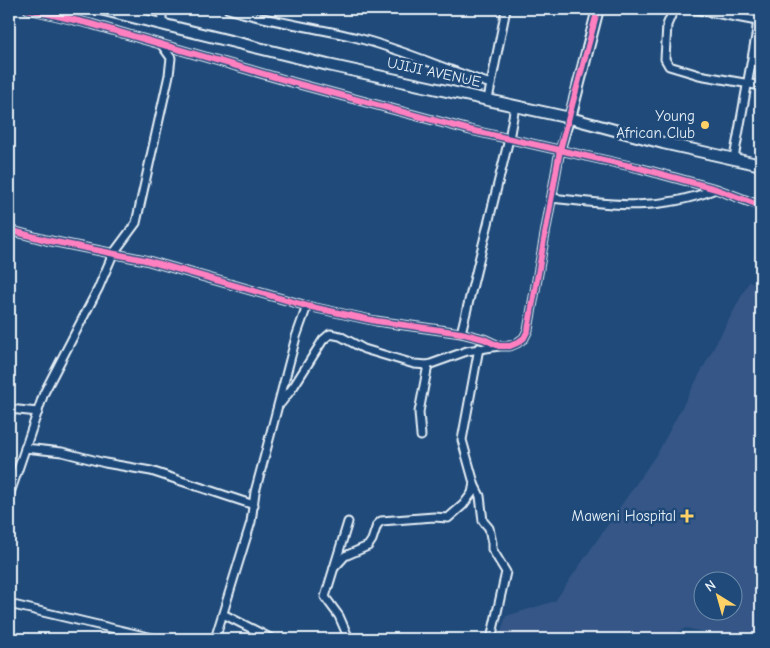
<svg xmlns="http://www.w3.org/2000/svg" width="770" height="648" font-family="'Comic Neue',sans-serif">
<rect width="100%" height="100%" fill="#1f4a7a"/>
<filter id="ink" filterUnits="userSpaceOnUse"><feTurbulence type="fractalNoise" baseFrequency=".02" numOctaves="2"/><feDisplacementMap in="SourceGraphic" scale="10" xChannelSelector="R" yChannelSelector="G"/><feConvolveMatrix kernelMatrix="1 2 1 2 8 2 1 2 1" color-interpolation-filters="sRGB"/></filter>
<g filter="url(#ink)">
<path fill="#355786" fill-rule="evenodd" d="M749 282 761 283V639H732L686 628 663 639H499L506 616 555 601 658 452ZM702 580H732V610H702Z"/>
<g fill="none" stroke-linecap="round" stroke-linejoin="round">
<defs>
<g id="street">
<path d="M28 9 91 24 295 83 470 130 639 168 716 189 761 206"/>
<path d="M162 9V23"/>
<path d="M228 9C270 22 315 27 358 38 404 50 446 70 491 84"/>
<path d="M674 9 667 25 665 59 669 66 699 75 761 86"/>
<path d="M694 9 757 21"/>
<path d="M488 99 506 9"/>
<path d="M734 158 756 36 759 9"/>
<path d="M552 198C612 205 659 212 716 189"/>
<path d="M9 230 46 240 145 260 307 306 376 321 461 333 484 339 499 346H510L517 343 524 338 528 330 560 150 570 118"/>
<path d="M461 333 509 139 515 106"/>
<path d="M281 403 294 386 323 340 330 334 340 336 364 349 414 364 428 365 467 351 499 346"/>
<path d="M9 409 38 412"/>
<path d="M421 436 419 412 428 365"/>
<path d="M25 448 62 452 105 463 151 471 254 505"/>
<path d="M474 484 480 496 483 521 489 528 492 543V549L506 572 491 639"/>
<path d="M9 496 44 393 98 289 113 254 136 223 169 75 171 58 161 44"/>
<path d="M348 522 325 597 339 616 349 639"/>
<path d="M334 568 345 556 368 546 372 540 377 525 381 521 434 517 448 518 463 505 472 493 474 483 462 440 479 348"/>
<path d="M9 604 157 639"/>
<path d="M223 614 272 639"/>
<path d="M215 639 251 522 255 492 266 451 296 337 307 306"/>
</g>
<g id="secondary">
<path d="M100 9 328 65 570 118 663 143 761 165"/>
<path d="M570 118 598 9"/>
</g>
</defs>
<use href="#street" stroke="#e8f1f8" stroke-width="11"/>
<use href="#secondary" stroke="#e8f1f8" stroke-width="14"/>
<use href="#street" stroke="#1f4a7a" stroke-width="7"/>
<use href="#secondary" stroke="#1f4a7a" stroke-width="10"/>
<defs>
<g id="cycleway">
<path d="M28 9 91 24 295 83 470 130 639 168 716 189 761 206"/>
<path d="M9 230 46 240 145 260 307 306 376 321 461 333 484 339 499 346H510L517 343 524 338 528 330 560 150 598 9"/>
</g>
</defs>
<use href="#cycleway" stroke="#1f4a7a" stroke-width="9"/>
<use href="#cycleway" stroke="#ff80c0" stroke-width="6"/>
</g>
</g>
<g fill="#ffd166" stroke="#1f4a7a" stroke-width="2">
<circle cx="705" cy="125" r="5"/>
<path d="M684.5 508.5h5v5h5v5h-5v5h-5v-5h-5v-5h5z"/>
</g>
<g text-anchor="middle" stroke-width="5" stroke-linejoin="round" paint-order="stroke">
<g font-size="15" fill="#e8f1f8" stroke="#1f4a7a">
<text transform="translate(434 72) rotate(12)" y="5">UJIJI AVENUE</text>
</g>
<g font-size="15" fill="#e8f1f8" stroke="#1f4a7a" text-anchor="end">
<text x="695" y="121">Young<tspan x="695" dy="17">African Club</tspan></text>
<text x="676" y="521">Maweni Hospital</text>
</g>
</g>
<rect width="770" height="648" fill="none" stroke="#1f4a7a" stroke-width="30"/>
<rect x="15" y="15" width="740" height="618" fill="none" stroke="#e8f1f8" stroke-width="2" filter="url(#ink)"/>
<g transform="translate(718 596) rotate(323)"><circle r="24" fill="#1f4a7a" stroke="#6f8dac"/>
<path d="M0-4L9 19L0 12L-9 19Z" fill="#ffd166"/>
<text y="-8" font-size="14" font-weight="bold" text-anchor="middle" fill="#e8f1f8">N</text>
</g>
</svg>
